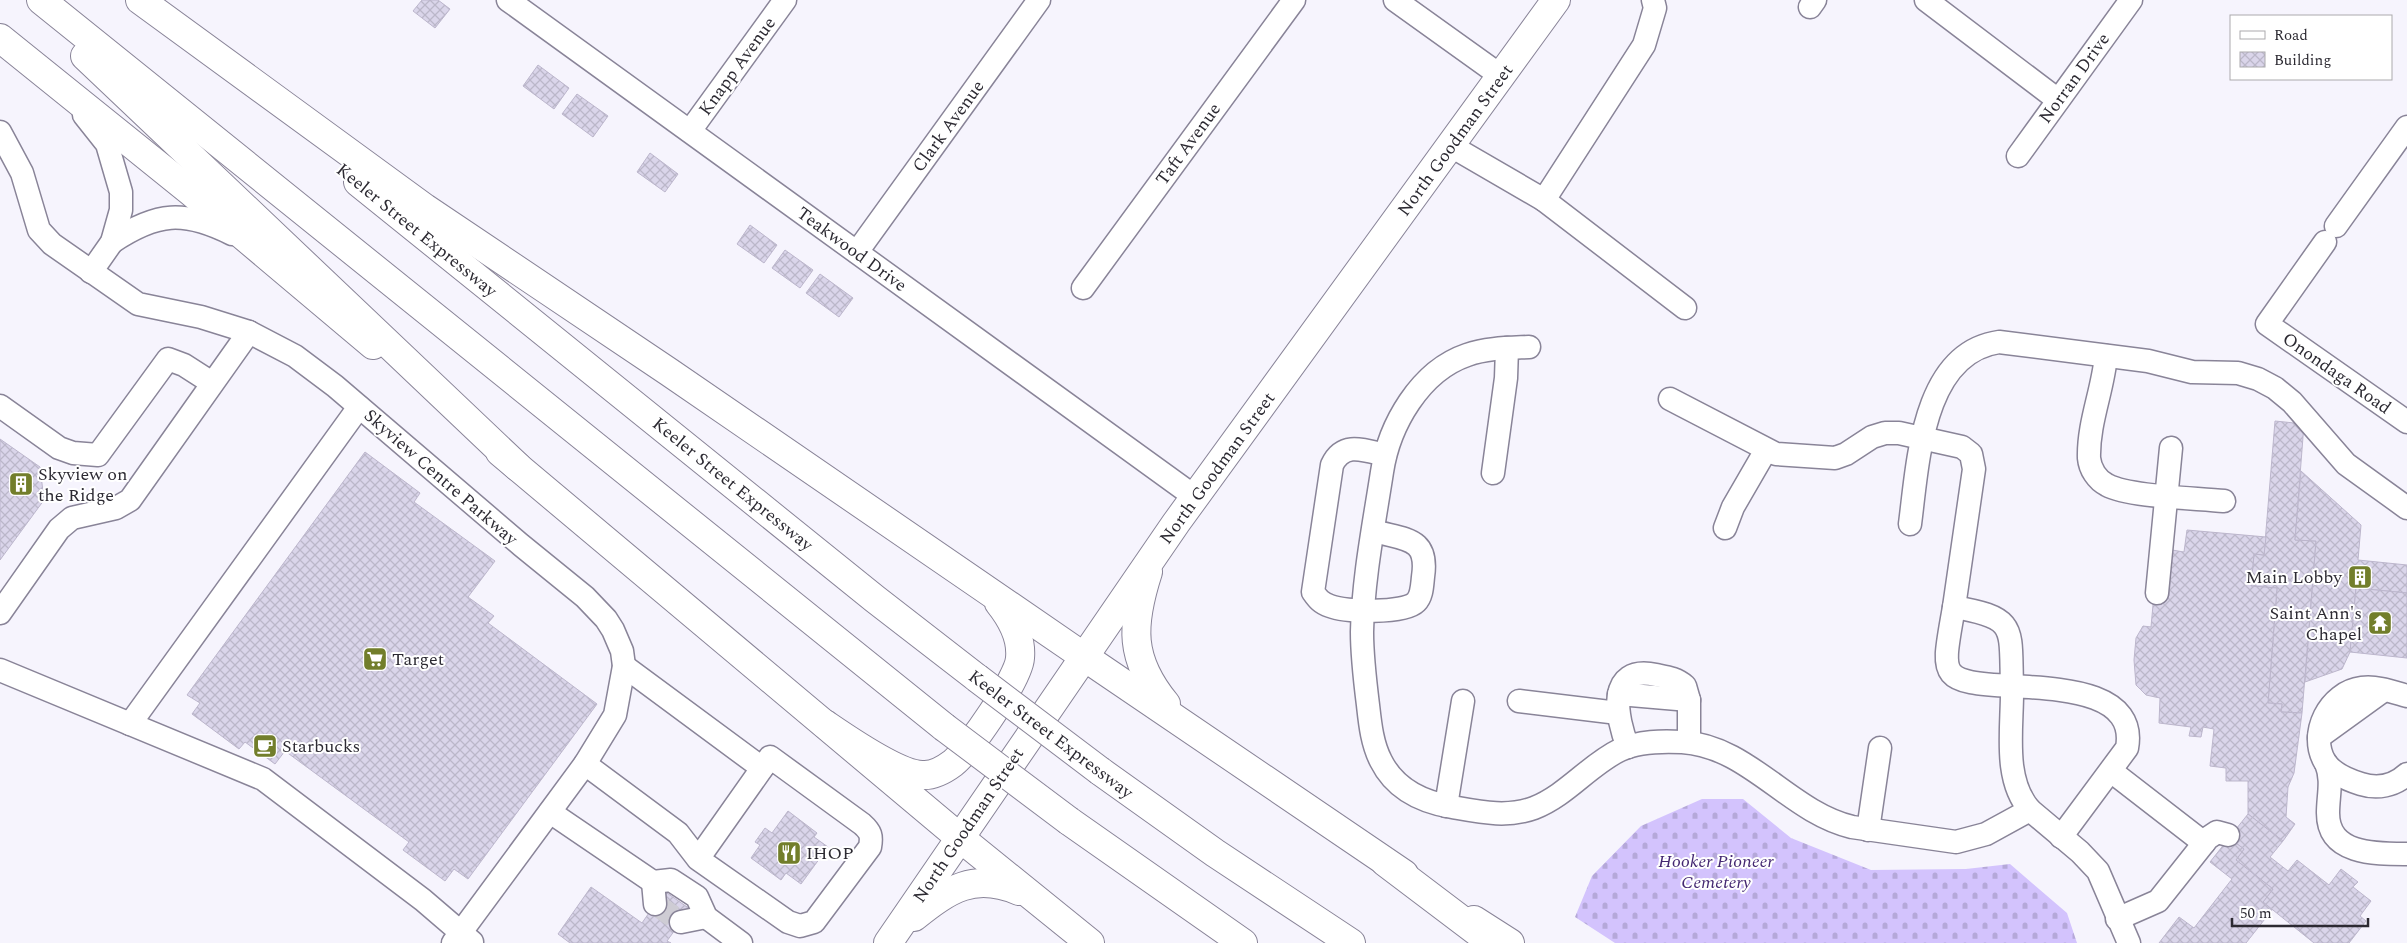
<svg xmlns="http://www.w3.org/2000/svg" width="2407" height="943" font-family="Spectral,serif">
<defs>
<pattern id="cemetery-stones" width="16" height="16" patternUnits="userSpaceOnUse" patternTransform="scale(1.25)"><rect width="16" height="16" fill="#d3c3fd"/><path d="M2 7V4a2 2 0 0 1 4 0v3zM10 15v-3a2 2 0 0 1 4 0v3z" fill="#b5a8d9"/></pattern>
<pattern id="building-cross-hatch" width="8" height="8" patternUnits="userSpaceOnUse" patternTransform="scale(1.25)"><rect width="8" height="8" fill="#dad5ea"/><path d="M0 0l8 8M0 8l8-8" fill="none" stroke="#bbb7c9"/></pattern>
</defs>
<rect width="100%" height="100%" fill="#f6f4fd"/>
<path fill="url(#cemetery-stones)" d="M1702 799H1743L1791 838 1871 870 1966 869 2010 864 2067 913 2077 943H1615L1575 917 1592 876 1641 826Z"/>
<g fill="url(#building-cross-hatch)" stroke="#bcb6cc">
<path d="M422 0H438L450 9 435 28 413 11Z"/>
<path d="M538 65 569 88 554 109 523 86Z"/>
<path d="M577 94 608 116 593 137 562 114Z"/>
<path d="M650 153 678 174 665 192 637 172Z"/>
<path d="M750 225 777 245 764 263 737 244Z"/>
<path d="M785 250 813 270 800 288 772 268Z"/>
<path d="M820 274 853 298 839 317 806 293Z"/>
<path d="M2275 421 2304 424 2295 540 2316 541 2302 713 2281 712 2282 704 2268 703 2277 588 2251 586 2254 554 2264 555Z"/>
<path d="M0 439 40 467 44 500 0 560Z"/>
<path d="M365 452 420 493 414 502 495 561 468 597 494 616 488 623 597 704 468 879 454 869 445 881 403 850 409 842 285 751 275 764 245 742 239 749 192 714 200 703 187 695Z"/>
<path d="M2301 471 2361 525 2358 560 2407 565V593L2356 588 2350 652 2342 669 2305 682 2316 541 2295 540Z"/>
<path d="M2187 530 2266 537 2264 555 2254 554 2251 586 2277 588 2268 703 2282 704 2281 712 2302 713 2294 773 2288 787 2286 817 2295 824 2283 841 2248 814V781H2226V768L2210 766 2214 729 2203 727 2201 737 2189 736 2191 727 2159 723 2160 698 2146 695 2136 685 2134 660 2136 638 2143 626 2151 627 2154 594 2169 596 2172 550 2184 552Z"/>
<path d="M2356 588 2407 593V658L2350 652Z"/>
<path d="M788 811 817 833 814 837 828 847 801 884 786 873 781 880 751 858 760 845 755 842 765 828 772 833Z"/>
<path d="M2248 814 2283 841 2270 857 2288 871 2297 860 2329 885 2341 869 2358 882 2353 887 2371 901 2360 916 2366 921 2349 943H2314L2263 902 2273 889 2236 860 2244 849 2229 838Z"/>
<path d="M2229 838 2244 849 2236 860 2273 889 2263 902 2272 910 2246 943H2159L2179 917 2194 928 2232 879 2210 862Z"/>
<path d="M591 887 642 923 664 891 690 909 667 941 671 943H570L558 934Z"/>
</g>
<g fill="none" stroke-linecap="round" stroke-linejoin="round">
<path stroke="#ceccd4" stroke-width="22" stroke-dasharray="22 11" stroke-linecap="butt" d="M655 904 681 922"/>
<defs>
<g id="minor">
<path d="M508 0 1195 497"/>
<path d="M1395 0 1501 76"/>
<path d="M1653 0 1655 8 1644 45 1544 200 1685 308"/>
<path d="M1926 0 2058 100"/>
<path d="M1810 7 1815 0"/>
<path d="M84 115 107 144 121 192V210L112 242 91 272"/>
<path d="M690 131 785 0"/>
<path d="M0 132 22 173 39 230 52 244 138 304 201 317 249 332 295 356 335 386 521 545 585 597 606 619 613 630 622 651 624 666 615 715 585 764 453 943"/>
<path d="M1451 146 1544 200"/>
<path d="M2018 156 2131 0"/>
<path d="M2336 226 2407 127"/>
<path d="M112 242C157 212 184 210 232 234"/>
<path d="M2325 242 2267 324 2407 422"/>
<path d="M857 252 1039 0"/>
<path d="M1083 288 1294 0"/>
<path d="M1529 347C1508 348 1487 348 1467 355 1420 371 1389 425 1382 472 1374 524 1363 579 1362 632 1362 656 1365 681 1368 705 1370 723 1372 744 1381 761 1395 789 1422 802 1452 807 1480 812 1507 818 1534 808 1567 795 1589 765 1620 750 1639 741 1662 741 1682 742 1749 746 1789 812 1852 827L1956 842 1986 834 2030 810 2080 852 2098 871 2129 943"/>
<path d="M2106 356C2103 390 2088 423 2089 458 2090 469 2097 480 2107 485 2129 497 2197 498 2224 501"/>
<path d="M1670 399 1776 454 1835 458 1846 454 1872 437 1885 433H1899L1962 447 1971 454 1974 469 1954 607"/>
<path d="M0 406 59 448 73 453 98 455 168 359 184 365 212 383"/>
<path d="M1493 473 1506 378 1507 348"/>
<path d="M1910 524C1918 463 1922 353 1999 342L2148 361 2192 372 2238 373 2258 379 2275 388 2292 402 2346 464 2407 508"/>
<path d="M1725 528 1733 507 1766 450"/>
<path d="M1374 531C1405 540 1429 537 1423 577 1422 586 1422 596 1416 602 1404 614 1345 612 1330 606 1321 603 1318 599 1313 592L1332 465C1343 441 1364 450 1385 455"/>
<path d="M2157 593 2171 448"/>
<path d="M1954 607C2018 618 2010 627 2012 686 1936 682 1942 677 1954 607Z"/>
<path d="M0 613 59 529 72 518 116 508 130 500 249 332"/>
<path d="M624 666 762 768"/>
<path d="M0 670 263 779 423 900 472 942"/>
<path d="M1619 694 1689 700"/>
<path d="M2407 696C2393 692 2377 686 2362 688 2329 692 2308 734 2325 762 2333 774 2348 780 2361 784 2377 789 2394 786 2407 774"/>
<path d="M1519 701 1618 713"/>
<path d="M130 724 359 407"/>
<path d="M2319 737 2384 690"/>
<path d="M1628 747C1616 718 1606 664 1656 675 1666 677 1676 678 1685 686L1689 700V742"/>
<path d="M2326 763C2333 781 2328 795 2328 813 2328 855 2376 854 2407 854"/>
<path d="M585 764 678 833 698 859 788 922 800 926 814 922 870 847C872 836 871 832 862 824L770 757 698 859"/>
<path d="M2111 771 2204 843"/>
<path d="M1446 806 1463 701"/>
<path d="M2030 810C2002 778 2013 726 2012 686 2050 689 2138 688 2127 748L2061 837"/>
<path d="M550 812 653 882 671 880 697 897 706 917 741 943"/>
<path d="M1868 830 1880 748"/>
<path d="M653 882 655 904"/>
<path d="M2117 919 2158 901 2208 838 2217 832 2228 835"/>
<path d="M681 922 706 917"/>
</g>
<g id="major">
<path d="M0 38 190 191 373 345"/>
<path d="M500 452 959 837 1090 943"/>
<path d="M1148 572C1131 625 1129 659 1166 704"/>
<path d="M1083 656 1404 874"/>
<path d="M914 917C949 889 974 872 1019 891"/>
<path d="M1474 920 1510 943"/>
<path d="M888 943 1176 523 1556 0"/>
</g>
<g id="highway">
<path d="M41 0 944 727"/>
<path d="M140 0 425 208 669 372 1083 656"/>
<path d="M85 56 518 467"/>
<path d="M358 182 875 599 977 678"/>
<path d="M825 724C847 739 897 774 922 775 933 776 945 769 953 763 970 749 1019 678 1020 658 1022 637 1011 618 999 603"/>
<path d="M1100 771 1215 853 1351 943"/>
<path d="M1069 821 1243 943"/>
<path d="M1385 862 1492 943"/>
</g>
</defs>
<use href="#minor" stroke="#898498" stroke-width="25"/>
<use href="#major" stroke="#898498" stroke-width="30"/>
<use href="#highway" stroke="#898498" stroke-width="30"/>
<use href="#minor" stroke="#fff" stroke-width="22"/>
<use href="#major" stroke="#fff" stroke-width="28"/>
<use href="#highway" stroke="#fff" stroke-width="28"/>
<defs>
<g id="highway-bridge">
<path d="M977 678 1100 771"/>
<path d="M944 727 1069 821"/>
</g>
</defs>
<use href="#highway-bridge" stroke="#898498" stroke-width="30" stroke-linecap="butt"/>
<use href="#highway-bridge" stroke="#fff" stroke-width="28"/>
</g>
<defs>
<symbol id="building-square" viewBox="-11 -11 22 22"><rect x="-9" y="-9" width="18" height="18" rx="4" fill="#727e2b" stroke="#fff"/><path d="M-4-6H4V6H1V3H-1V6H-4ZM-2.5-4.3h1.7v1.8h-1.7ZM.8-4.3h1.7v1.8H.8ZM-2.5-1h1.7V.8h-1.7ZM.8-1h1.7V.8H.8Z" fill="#fff"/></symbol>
<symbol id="temple-square" viewBox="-11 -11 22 22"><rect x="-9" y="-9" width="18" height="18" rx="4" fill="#727e2b" stroke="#fff"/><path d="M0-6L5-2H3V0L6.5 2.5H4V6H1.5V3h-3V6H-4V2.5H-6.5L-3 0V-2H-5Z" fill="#fff"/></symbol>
<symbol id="supermarket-square" viewBox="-11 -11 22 22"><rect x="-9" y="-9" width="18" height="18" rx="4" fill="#727e2b" stroke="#fff"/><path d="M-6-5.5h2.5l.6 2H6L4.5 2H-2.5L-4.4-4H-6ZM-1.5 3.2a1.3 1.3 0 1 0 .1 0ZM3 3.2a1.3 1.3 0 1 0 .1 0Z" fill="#fff"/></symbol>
<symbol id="cafe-square" viewBox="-11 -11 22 22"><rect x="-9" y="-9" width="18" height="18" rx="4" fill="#727e2b" stroke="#fff"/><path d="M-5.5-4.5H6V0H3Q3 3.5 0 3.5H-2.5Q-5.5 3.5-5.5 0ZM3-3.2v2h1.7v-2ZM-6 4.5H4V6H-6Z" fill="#fff"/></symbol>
<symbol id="restaurant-square" viewBox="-11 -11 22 22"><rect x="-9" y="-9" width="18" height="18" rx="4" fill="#727e2b" stroke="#fff"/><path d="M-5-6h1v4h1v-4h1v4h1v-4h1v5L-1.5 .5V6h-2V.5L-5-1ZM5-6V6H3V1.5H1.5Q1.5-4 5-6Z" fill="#fff"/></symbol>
</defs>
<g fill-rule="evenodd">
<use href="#building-square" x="7" y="470" width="28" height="28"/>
<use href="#building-square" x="2346" y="563" width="28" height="28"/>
<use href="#temple-square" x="2366" y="609" width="28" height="28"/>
<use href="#supermarket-square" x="361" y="645" width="28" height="28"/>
<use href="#cafe-square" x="251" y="732" width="28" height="28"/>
<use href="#restaurant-square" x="775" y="839" width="28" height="28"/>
</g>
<g text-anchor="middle" stroke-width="4" stroke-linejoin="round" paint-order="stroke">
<g font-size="18" fill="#2c2a32" stroke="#fff">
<text transform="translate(737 66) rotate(-54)" y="6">Knapp Avenue</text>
<text transform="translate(2074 78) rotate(-54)" y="6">Norran Drive</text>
<text transform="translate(948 126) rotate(-54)" y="6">Clark Avenue</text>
<text transform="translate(1455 140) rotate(-54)" y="6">North Goodman Street</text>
<text transform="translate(1188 144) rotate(-54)" y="6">Taft Avenue</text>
<text transform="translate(417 230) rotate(39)" y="6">Keeler Street Expressway</text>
<text transform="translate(852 249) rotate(36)" y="6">Teakwood Drive</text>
<text transform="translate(2337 373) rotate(35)" y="6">Onondaga Road</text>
<text transform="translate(1217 468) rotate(-54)" y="6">North Goodman Street</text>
<text transform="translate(441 477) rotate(41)" y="6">Skyview Centre Parkway</text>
<text transform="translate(733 484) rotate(39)" y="6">Keeler Street Expressway</text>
<text transform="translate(1051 734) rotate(37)" y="6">Keeler Street Expressway</text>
<text transform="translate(968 825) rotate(-56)" y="6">North Goodman Street</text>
</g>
<g font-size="18" fill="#2c2a32" stroke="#fff" text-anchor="start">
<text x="38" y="480">Skyview on<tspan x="38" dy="21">the Ridge</tspan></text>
<text x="2342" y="583" text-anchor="end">Main Lobby</text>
<text x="2362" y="619" text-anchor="end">Saint Ann's<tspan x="2362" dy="21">Chapel</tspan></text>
<text x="392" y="665">Target</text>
<text x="282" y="752">Starbucks</text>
<text x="806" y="859">IHOP</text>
</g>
<g font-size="18" font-style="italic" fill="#432771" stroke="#fff">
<text x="1716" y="867">Hooker Pioneer<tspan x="1716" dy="21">Cemetery</tspan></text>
</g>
</g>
<rect x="2230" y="15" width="162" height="65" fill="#ffffff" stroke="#abaaad"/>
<rect x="2240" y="31" width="25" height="8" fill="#ffffff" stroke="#abaaad"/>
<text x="2274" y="40" font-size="15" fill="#2c2a32">Road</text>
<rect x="2240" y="52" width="25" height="15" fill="url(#building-cross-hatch)" stroke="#abaaad"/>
<text x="2274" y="65" font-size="15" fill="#2c2a32">Building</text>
<path d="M2232 918v8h136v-8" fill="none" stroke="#2c2a32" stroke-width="2.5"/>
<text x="2240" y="918" font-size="15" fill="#2c2a32" stroke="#ffffff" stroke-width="4" paint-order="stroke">50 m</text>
</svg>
